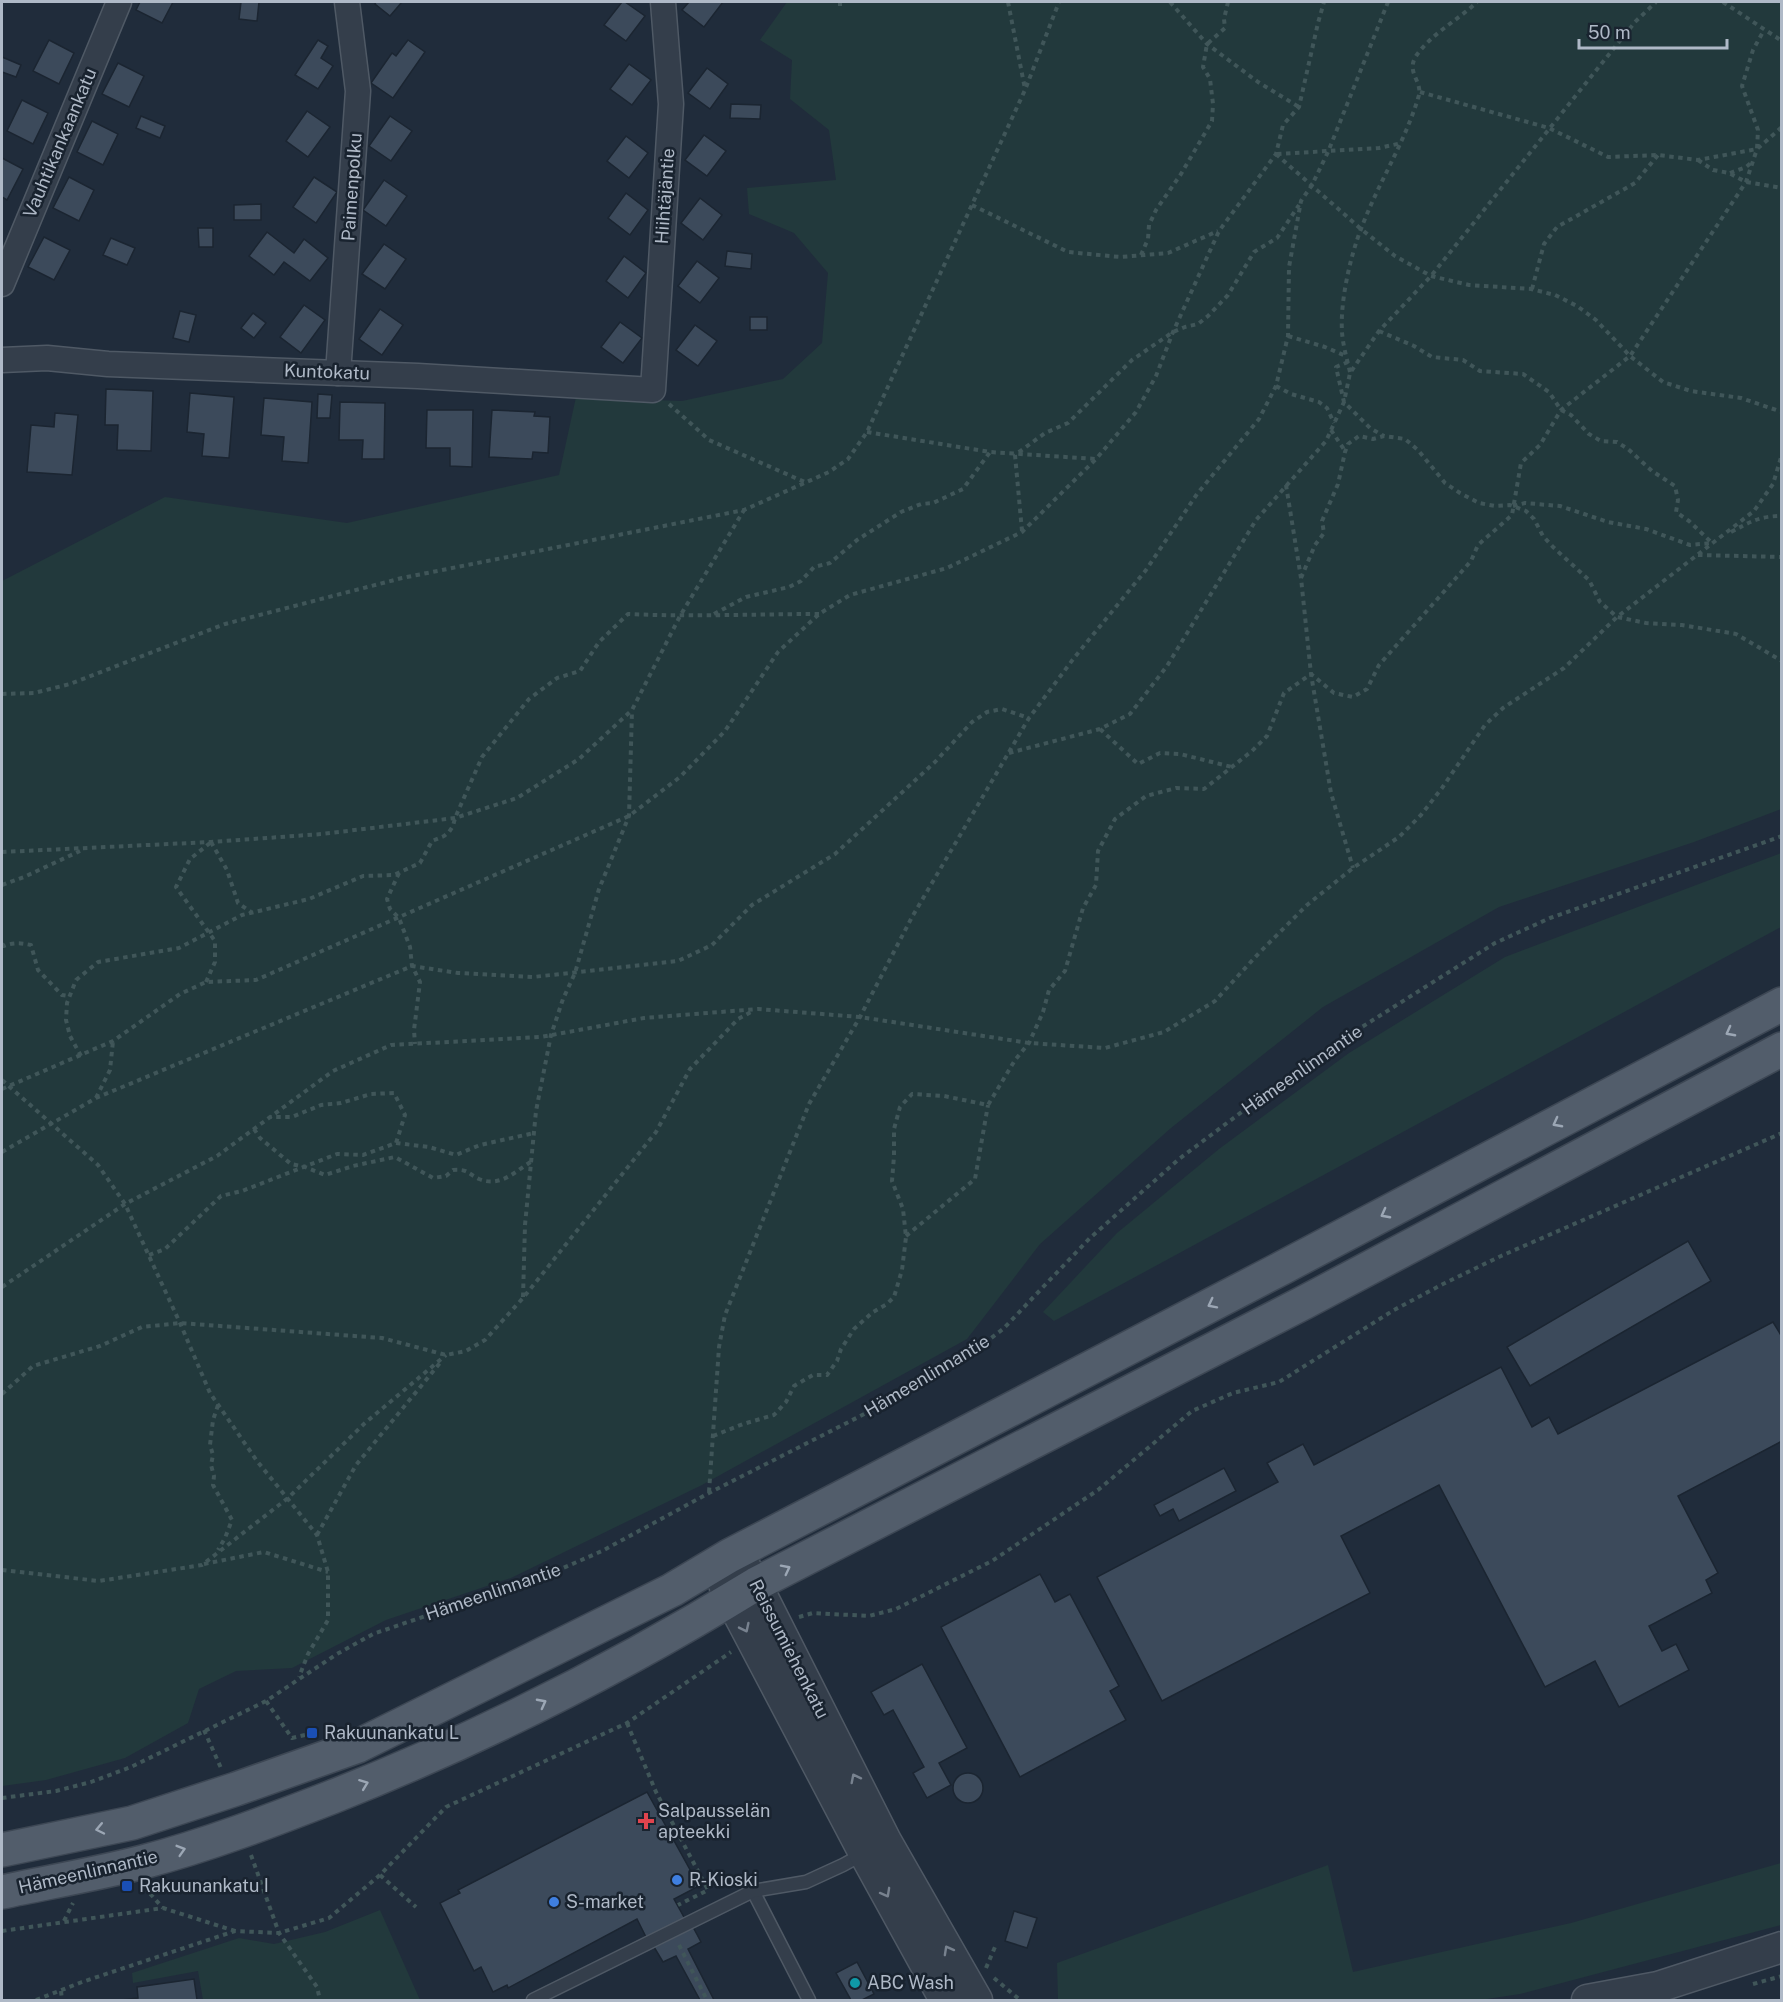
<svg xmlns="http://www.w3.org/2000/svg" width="1783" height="2002" font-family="'Public Sans',sans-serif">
<rect width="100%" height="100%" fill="#202c3b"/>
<g fill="#22393c">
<path d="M787 2H1781V809L1694 842 1499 907 1323 1007 1171 1128 1040 1244 967 1339 702 1485 511 1578 386 1620 292 1668 236 1671 199 1689 188 1723 125 1758 46 1780 2 1786V581L165 497 347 523 559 475 576 397 682 401 783 379 822 343 828 273 794 233 749 214 747 188 836 180 829 130 790 99 792 60 760 40Z"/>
<path d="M1781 853V927L1054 1321 1043 1312 1117 1233 1219 1149 1349 1053 1505 957Z"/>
<path d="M1781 1863V1925L1520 1994 1480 2000H1060L1058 1999 1057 1963 1328 1865 1353 1972 1571 1923Z"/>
<path d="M380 1910 420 2000H203L198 1971 133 1983 132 1973 239 1938 274 1944 325 1932Z"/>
</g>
<g fill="#3c4a5b" stroke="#1b2531" stroke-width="1.5">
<path d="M140 2H173L162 23 136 10Z"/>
<path d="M241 2H259L257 21 239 19Z"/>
<path d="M376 2H402L390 16 375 4Z"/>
<path d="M622 2H625L645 16 626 41 604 25Z"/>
<path d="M689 2H723L704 27 682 10Z"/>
<path d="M49 40 74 53 59 84 33 71Z"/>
<path d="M318 40 328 46 321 58 333 66 318 89 295 75Z"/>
<path d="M408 40 425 52 393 98 371 83 392 53 396 56Z"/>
<path d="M2 57 21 65 16 77 2 72Z"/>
<path d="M118 63 144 76 129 107 102 94Z"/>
<path d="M629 64 651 80 632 105 610 89Z"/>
<path d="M707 68 728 84 710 109 688 93Z"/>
<path d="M22 100 48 113 33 144 7 131Z"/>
<path d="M731 104 761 105 760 119 730 118Z"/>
<path d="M307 111 330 127 308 157 286 141Z"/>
<path d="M141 116 165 126 160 138 136 128Z"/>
<path d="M390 116 412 131 391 161 369 146Z"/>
<path d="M92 121 118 134 103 165 77 152Z"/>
<path d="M704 135 726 151 707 176 685 160Z"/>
<path d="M626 136 648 153 629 178 607 161Z"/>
<path d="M2 158 23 169 7 200 2 197Z"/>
<path d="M69 177 94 190 79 221 53 208Z"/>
<path d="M314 177 337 192 316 223 293 207Z"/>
<path d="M384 180 407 196 386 226 363 210Z"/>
<path d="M626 193 648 210 630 235 608 218Z"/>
<path d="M700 198 722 215 703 240 681 223Z"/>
<path d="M261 204V220H234V205Z"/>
<path d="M198 228H213V247H199Z"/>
<path d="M267 232 294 253 304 239 328 258 310 281 284 262 274 275 249 256Z"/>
<path d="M44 237 70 250 54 280 28 267Z"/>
<path d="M111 238 135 248 127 265 103 255Z"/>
<path d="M384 244 406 259 385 289 362 274Z"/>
<path d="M727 251 752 254 751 269 725 266Z"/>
<path d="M624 256 646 273 628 298 606 281Z"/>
<path d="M697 261 719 278 700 303 678 286Z"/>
<path d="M304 305 325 320 301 353 280 337Z"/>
<path d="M380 309 403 325 382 355 359 339Z"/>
<path d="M180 311 196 315 189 342 173 338Z"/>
<path d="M253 313 266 323 254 338 241 328Z"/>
<rect x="750" y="317" width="17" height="13"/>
<path d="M620 322 642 338 623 363 601 347Z"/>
<path d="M695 325 717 341 698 366 676 350Z"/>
<path d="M106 389 153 391 151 451 117 450 118 425H105Z"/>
<path d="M190 393 234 397 229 458 202 456 204 434 187 432Z"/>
<path d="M318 394 332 395 330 418H317Z"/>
<path d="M264 398 312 402 308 463 282 461 284 437 261 435Z"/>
<path d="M340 402 385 403 384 459H362L363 440H339Z"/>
<path d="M427 410H473L472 467 450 466V448H426Z"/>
<path d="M492 410 535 412 534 416 550 417 548 453 533 452 532 459 489 457Z"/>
<path d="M55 413 78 415 72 475 27 472 31 425 54 427Z"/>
<path d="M1688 1241 1711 1281 1530 1386 1507 1347Z"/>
<path d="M1773 1322 1782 1337V1441L1678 1496 1718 1573 1706 1580 1712 1593 1649 1626 1662 1651 1676 1644 1689 1670 1619 1707 1595 1661 1545 1687 1439 1485 1341 1536 1370 1593 1162 1701 1097 1577 1278 1482 1267 1463 1303 1444 1314 1465 1501 1367 1532 1427 1549 1417 1558 1434Z"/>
<path d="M1224 1468 1236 1491 1179 1521 1173 1509 1160 1516 1154 1505Z"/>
<path d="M1040 1574 1055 1602 1070 1594 1119 1686 1110 1691 1126 1720 1020 1777 941 1627Z"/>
<path d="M922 1664 967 1748 939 1763 951 1785 927 1798 913 1773 924 1767 893 1710 884 1715 871 1692Z"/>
<circle cx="968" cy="1788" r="15"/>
<path d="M647 1792 699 1886 674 1899 685 1919 647 1939 637 1919 508 1988 507 1985 493 1992 481 1967 474 1971 440 1903 460 1893 458 1890Z"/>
<path d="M1014 1911 1037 1918 1027 1948 1005 1941Z"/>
<path d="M693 1927 701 1942 688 1949 714 2000H700L676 1956 663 1962 654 1947Z"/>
<path d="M857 1962 874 1994 862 2000H851L836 1973Z"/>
<path d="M194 1979 197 2000H122L138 1998 137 1987Z"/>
</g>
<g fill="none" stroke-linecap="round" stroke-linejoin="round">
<defs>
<g id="service">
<path d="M753 1891 809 2000"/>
<path d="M533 2000 753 1891 806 1882 843 1865 865 1853"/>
</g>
<g id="minor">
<path d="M2 284 119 2"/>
<path d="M2 360 47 358 108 364 418 376 653 390 671 104 663 2"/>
<path d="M338 373 358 91 347 2"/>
</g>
<g id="tertiary">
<path d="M945 2000 864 1853 731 1600C721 1579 719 1576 729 1556L742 1562 756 1584 886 1841 977 2000"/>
<path d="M1587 2000 1658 1987 1782 1947"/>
</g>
<g id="primary">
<path d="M2 1850 132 1823 236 1789 358 1746 672 1590 729 1556 1282 1268 1782 1004"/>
<path d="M2 1892C49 1882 97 1874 143 1862 208 1845 270 1821 332 1797 479 1739 621 1667 756 1584L1305 1302 1782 1049"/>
</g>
</defs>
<use href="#service" stroke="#4f5965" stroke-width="15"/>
<use href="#minor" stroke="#4f5965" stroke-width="27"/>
<use href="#tertiary" stroke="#4f5965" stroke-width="33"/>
<use href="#primary" stroke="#3d4754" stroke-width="36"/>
<g stroke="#405659" stroke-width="4" stroke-dasharray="4.5 4.5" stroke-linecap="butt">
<path d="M1008 2 1025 89"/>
<path d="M1170 2 1207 44 1258 82 1299 107"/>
<path d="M1723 2 1782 41"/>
<path d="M840 6V2"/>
<path d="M1420 92 1549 128 1608 157 1658 155 1698 160 1757 149 1782 127"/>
<path d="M1276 154 1361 229 1395 256 1431 276 1469 285 1531 289 1555 295 1577 306 1596 320 1630 356 1663 382 1691 391 1741 398 1782 412"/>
<path d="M1277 154 1379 148 1402 143"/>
<path d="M1698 160 1713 170 1729 173 1746 182 1782 188"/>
<path d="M1730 173 1746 167 1752 162"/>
<path d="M972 205 1068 252 1120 257 1168 253 1218 231"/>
<path d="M1141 255 1148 239 1149 225 1156 210 1181 174 1212 121 1213 104 1210 79 1203 67 1207 44 1225 28 1224 19 1228 2"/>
<path d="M1532 289 1544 244 1557 227 1635 183 1658 155"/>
<path d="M1379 331 1414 346 1432 357 1463 360 1480 371 1523 374 1549 392 1561 410 1571 415 1589 434 1601 441 1617 442 1628 449 1652 471 1675 486 1678 500 1676 512 1689 521 1712 543"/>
<path d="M1288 336 1325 347 1346 356"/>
<path d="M1348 362 1336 367 1344 402 1370 428 1384 436"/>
<path d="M1350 372C1347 359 1343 346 1342 332 1340 302 1350 257 1361 229 1378 183 1405 143 1419 95 1422 81 1406 72 1416 56 1431 34 1458 20 1477 2"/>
<path d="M1276 386 1291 394 1319 402 1327 408 1334 423"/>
<path d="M669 404 709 440 807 483"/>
<path d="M1331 430 1345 451"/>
<path d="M867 432 990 452 1096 459"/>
<path d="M1286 485 1301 578 1311 674 1331 793 1353 868"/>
<path d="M1513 506 1525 503 1560 506 1608 522 1646 529 1690 545 1712 543"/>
<path d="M1022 531 1015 455 1045 433 1068 423 1132 360 1173 332 1185 327 1198 324 1208 316 1228 295 1254 252 1277 238 1299 205"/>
<path d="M1731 532C1750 522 1759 516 1782 516"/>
<path d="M1698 555 1782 557"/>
<path d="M1301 578 1315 545 1324 533 1322 521 1338 484 1345 452 1348 444 1359 436 1373 439 1384 436 1405 439 1418 450 1445 483 1460 493 1479 503 1495 506 1510 505 1526 511 1534 519 1543 536 1553 547 1589 580 1600 602 1617 617 1646 623 1682 625 1736 634 1782 661"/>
<path d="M714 614 746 597 789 587 801 581 814 567 830 563 857 540 901 512 921 504 933 503 963 489 990 452"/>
<path d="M2 694 34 693 70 684 225 624 402 578 744 510 829 472 848 459 867 432 1025 90 1059 2"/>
<path d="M1100 729 1138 764 1160 753 1180 754 1232 767"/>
<path d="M1009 753 1100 729 1130 714 1167 666 1256 520 1326 441 1344 402 1350 373 1379 331 1431 276 1635 22 1656 2"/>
<path d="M211 842 227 870 238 903 251 912"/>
<path d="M2 852 211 842 322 834 455 818 517 798 579 759 632 710 680 616 744 510"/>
<path d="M399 873 387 899 390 909 399 918 410 947 412 966 420 982 414 1030 415 1044"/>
<path d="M2 885 24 877 80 851"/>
<path d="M2 944 4 946C14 942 21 943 31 945L38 970 62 995 70 996"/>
<path d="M206 982 215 962V941L176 887 190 859 210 843"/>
<path d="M81 1056 70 1036 66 1020 67 1003 76 980 98 962 179 948 242 915 309 899 363 876 394 875 420 863 432 841 444 836 449 832 453 826 455 818 482 757 529 699 557 678 580 671 599 642 628 614C692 617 755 614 819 614"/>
<path d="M2 1080 98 1165 125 1204 180 1323 210 1393 257 1461 317 1535 328 1572V1620L308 1654 299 1677"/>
<path d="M2 1089 113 1041 180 994 206 982 256 980 629 816 680 777 725 731 778 652 819 614 850 595 947 568 1022 532 1096 459 1136 412 1156 376 1173 332 1219 231 1276 154 1283 125 1299 107 1318 23 1324 2"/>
<path d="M96 1098 110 1070 113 1041"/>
<path d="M254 1129 260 1138 291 1164 305 1167 325 1175 353 1166 395 1157 433 1178 446 1176 453 1170C468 1169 467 1173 479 1179 500 1188 516 1171 532 1161"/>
<path d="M396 1143 429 1147 456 1155 480 1145 534 1133"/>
<path d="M2 1152 96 1098 412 966 458 973 533 977 678 961 712 945 752 905 835 854 935 762 972 722 987 712 1002 709 1029 718"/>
<path d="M906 1236 975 1179 988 1105"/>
<path d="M149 1255 165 1249 221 1196 242 1191 337 1154 363 1155 396 1143 405 1115 394 1093 371 1094 341 1103 321 1105 292 1117H270"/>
<path d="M2 1287 125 1204 217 1156 333 1071 391 1045 541 1037 644 1018 758 1009 860 1017 1029 1043 1105 1048 1164 1032 1215 1001 1259 953 1307 905 1353 868 1399 837 1421 815 1442 788 1485 725 1503 708 1564 668 1617 617 1754 511 1773 484 1782 454"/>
<path d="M523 1297 525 1225 536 1111 551 1035 563 999 575 973 599 889 629 816 632 710"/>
<path d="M2 1394 33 1366 100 1346 142 1327 180 1323 382 1338 446 1355 466 1351 485 1340 523 1298 656 1132 690 1069 738 1019 753 1011"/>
<path d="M218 1405 213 1420 210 1445 213 1455 211 1465 214 1476 213 1485 232 1520 225 1538 218 1550"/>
<path d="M713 1436 743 1424 774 1415 786 1402 794 1386 813 1375H827L837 1361 841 1349 854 1329 873 1312 887 1304 894 1297 902 1270 906 1237 903 1209 892 1181 894 1156V1129L900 1107 912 1094 944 1096 988 1105 1015 1060 1029 1043 1043 1012 1049 990 1065 971 1083 908 1096 885 1098 851 1115 819 1146 796 1176 788 1204 789 1252 751 1267 736 1284 693 1311 674 1334 693 1353 697 1367 689 1379 665 1471 561 1478 545 1512 515 1521 463 1540 445 1561 410 1630 356 1746 182 1757 149 1758 130 1742 86 1753 50 1764 30"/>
<path d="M709 1492 719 1347 725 1315 809 1104 860 1017 912 917 1029 718 1074 658 1146 570 1197 494 1259 419 1276 386 1288 336 1289 267 1301 201 1312 185 1328 152 1388 2"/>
<path d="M317 1535 356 1465 440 1363"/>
<path d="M204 1564 264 1552 328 1572"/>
<path d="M2 1570 99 1581 202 1565 288 1498 365 1423 446 1355"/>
<path d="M799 1617 813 1613 869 1616 896 1609 992 1561 1098 1490 1192 1411 1233 1393 1279 1382 1394 1310 1443 1284 1501 1256 1782 1133"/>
<path d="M266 1701 292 1738 305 1735"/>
<path d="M627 1723 656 1792 708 1890 678 1905"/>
<path d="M204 1730 221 1768"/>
<path d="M2 1798 56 1791 91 1782 131 1767 266 1701 337 1654 373 1634 554 1572 602 1551 709 1493 880 1406 969 1355 1003 1329 1090 1238 1179 1159 1255 1102 1354 1032 1449 972 1495 943 1550 918 1782 836"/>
<path d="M251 1855 279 1933 317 1987 320 2000"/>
<path d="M380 1875 416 1907"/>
<path d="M144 1887 163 1908"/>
<path d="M64 1921 73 1903"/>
<path d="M2 1931 163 1908 235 1931"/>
<path d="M679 1945 707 2000"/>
<path d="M986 1968 995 1947"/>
<path d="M994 1978 1020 2000"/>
<path d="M1753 1984 1782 1976"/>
<path d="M61 1991 62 2000"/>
<path d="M36 2000 82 1982 235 1931 279 1933 329 1918 380 1875 446 1807 627 1723 731 1652"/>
</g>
<use href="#service" stroke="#343e4b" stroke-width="12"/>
<use href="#minor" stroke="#343e4b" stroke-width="24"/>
<use href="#tertiary" stroke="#343e4b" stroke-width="30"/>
<use href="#primary" stroke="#525d6b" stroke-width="33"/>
</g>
<defs><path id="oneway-chevron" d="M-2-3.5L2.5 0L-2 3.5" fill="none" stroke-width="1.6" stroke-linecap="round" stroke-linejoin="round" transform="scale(1.5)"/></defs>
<g stroke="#9ca7b5">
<use href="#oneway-chevron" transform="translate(1730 1032) rotate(152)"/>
<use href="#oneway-chevron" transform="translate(1557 1123) rotate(152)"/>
<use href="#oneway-chevron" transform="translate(1385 1214) rotate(152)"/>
<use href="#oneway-chevron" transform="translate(1212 1304) rotate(153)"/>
<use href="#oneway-chevron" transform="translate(786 1569) rotate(-27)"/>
<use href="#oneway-chevron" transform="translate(542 1703) rotate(-28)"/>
<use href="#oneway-chevron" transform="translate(364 1784) rotate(-21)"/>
<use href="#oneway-chevron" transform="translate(100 1829) rotate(168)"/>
<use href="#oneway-chevron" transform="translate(181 1850) rotate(-17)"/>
</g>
<g stroke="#78828f">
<use href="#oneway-chevron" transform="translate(745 1628) rotate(64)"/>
<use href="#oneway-chevron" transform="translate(855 1778) rotate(-117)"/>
<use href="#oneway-chevron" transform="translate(886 1893) rotate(61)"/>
<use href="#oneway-chevron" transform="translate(948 1950) rotate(-119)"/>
</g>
<g fill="#1a4fb4" stroke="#19232f" stroke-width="2">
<rect x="306" y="1727" width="12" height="12" rx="3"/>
<rect x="121" y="1880" width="12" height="12" rx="3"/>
</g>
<path fill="#e0444e" stroke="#19232f" stroke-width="2" d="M643 1812h6v6h6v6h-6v6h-6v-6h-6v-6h6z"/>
<g fill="#3f7fe0" stroke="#19232f" stroke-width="2">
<circle cx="677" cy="1880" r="6"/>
<circle cx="554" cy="1902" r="6"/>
</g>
<circle fill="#0f9aa8" stroke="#19232f" stroke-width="2" cx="855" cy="1983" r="6"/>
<g text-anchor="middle" stroke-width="5" stroke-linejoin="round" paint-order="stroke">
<g font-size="18" fill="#afb9c7" stroke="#19232f">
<text transform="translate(60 143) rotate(-67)" y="6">Vauhtikankaankatu</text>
<text transform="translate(352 187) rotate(-86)" y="6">Paimenpolku</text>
<text transform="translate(665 196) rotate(-86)" y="6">Hiihtäjäntie</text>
<text transform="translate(327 372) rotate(2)" y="6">Kuntokatu</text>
<text transform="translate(1302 1070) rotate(-35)" y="6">Hämeenlinnantie</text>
<text transform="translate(927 1376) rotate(-31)" y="6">Hämeenlinnantie</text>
<text transform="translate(493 1592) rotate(-19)" y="6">Hämeenlinnantie</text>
<text transform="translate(789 1649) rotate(63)" y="6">Reissumiehenkatu</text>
<text transform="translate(88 1872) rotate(-13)" y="6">Hämeenlinnantie</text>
</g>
<g font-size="18" fill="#afb9c7" stroke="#19232f" text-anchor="start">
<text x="324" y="1739">Rakuunankatu L</text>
<text x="658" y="1817">Salpausselän<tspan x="658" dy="21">apteekki</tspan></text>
<text x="689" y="1886">R-Kioski</text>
<text x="139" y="1892">Rakuunankatu I</text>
<text x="566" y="1908">S-market</text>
<text x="867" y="1989">ABC Wash</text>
</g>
</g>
<rect width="1783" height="2002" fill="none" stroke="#afb9c7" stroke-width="6"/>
<path d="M1579 39v9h148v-9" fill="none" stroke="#afb9c7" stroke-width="3"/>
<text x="1588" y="39" font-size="18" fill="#afb9c7" stroke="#19232f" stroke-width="4.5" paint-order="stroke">50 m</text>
</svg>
